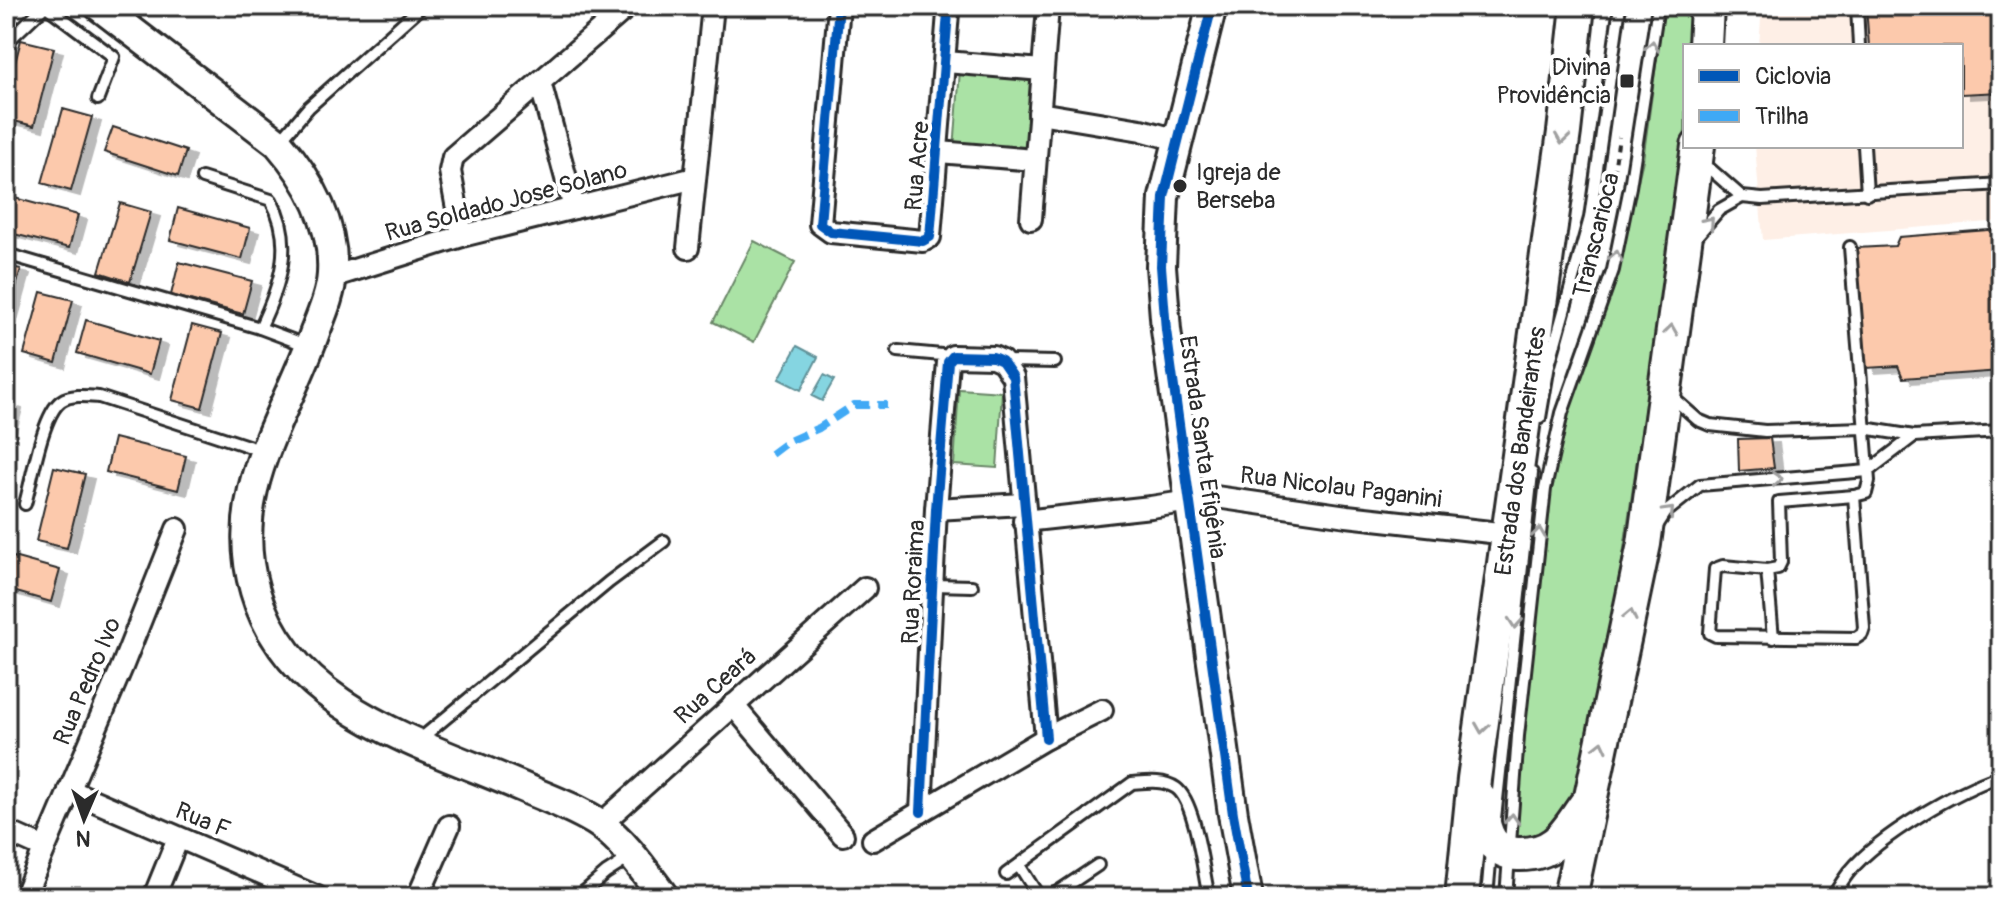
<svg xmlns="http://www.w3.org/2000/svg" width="2007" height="903" font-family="Pangolin,sans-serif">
<defs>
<filter id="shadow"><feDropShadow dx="9" dy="5" stdDeviation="0" flood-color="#0004"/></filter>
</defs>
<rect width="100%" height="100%" fill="#fff"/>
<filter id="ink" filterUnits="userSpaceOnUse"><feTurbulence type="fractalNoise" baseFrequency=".0125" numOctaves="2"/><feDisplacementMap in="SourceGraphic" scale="16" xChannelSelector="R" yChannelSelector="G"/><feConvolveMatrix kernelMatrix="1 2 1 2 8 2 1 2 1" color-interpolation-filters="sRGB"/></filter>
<g filter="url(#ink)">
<path fill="#feefe6" d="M1762 6H2001V221L1763 240 1755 146H1961V46H1759Z"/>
<g fill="#aae2a5" stroke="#6a8668" stroke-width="2">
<path d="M1664 6H1699L1695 46H1685V130L1682 155 1617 596 1576 823 1517 848 1520 772 1552 474 1569 401 1612 288 1643 160Z"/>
<path d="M960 70 1053 78 1046 158 954 150Z"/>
<path d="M754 241 795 262 754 342 713 322Z"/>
<path d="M959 389 1002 392 997 468 954 465Z"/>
</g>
<g fill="#85d5e1" stroke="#619198" stroke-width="2">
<path d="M797 346 818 357 801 390 779 379Z"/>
<path d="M824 375 834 380 822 401 812 396Z"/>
</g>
<g fill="#fcc9ac" stroke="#2b2b2b" stroke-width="2" filter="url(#shadow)">
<path d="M1866 6H2001V92L1961 94V46H1869Z"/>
<path d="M21 40 54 48 34 126 6 119V97Z"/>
<path d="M63 109 92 117 71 191 42 183Z"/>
<path d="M113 127 186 151 178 176 104 152Z"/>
<path d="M7 196 78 215 69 248 6 232Z"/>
<path d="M120 203 151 212 130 282 99 272Z"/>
<path d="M178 208 250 228 242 259 170 240Z"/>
<path d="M2001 229V371L1903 378 1898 366 1866 368 1856 248 1895 246 1899 237Z"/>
<path d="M179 262 252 281 243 314 171 295Z"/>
<path d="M6 266 21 269 6 323Z"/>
<path d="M41 292 73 300 56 363 24 354Z"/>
<path d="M86 320 159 341 150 374 77 353Z"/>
<path d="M192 325 222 333 202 408 172 400Z"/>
<path d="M6 402 13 404 6 431Z"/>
<path d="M114 438 186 456 178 490 106 472Z"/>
<path d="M1770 438 1774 468 1739 471 1738 439Z"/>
<path d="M54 467 85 474 67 548 36 541Z"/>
<path d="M6 555 60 570 51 602 6 589Z"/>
</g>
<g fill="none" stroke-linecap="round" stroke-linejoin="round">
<defs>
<g id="lane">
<path d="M46 6 114 57 98 99"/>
<path d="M1857 6 1859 46"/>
<path d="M6 43 45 6"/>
<path d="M279 142 309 107 422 6"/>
<path d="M1864 146 1867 194"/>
<path d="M1701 161 1742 197 1762 199 2001 184"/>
<path d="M202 178 271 200C295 243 280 286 260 328"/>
<path d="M1695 238 1719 210 1742 197"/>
<path d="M6 254 260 328 308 346"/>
<path d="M898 351 942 355 950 359"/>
<path d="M1004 361 1055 362"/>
<path d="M1540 418 1549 365 1590 218 1620 6"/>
<path d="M1914 436 2001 431"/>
<path d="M25 504C32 480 42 415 61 401 71 394 87 396 99 397L263 451"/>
<path d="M1657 526 1666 512 1700 485 1868 471 1914 436 1864 428 1765 431 1710 425 1698 420 1672 397"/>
<path d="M1767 570 1723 566 1715 569 1710 633 1716 636 1856 638 1862 634 1864 628 1854 496 1866 493 1869 481 1850 247"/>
<path d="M933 585 972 586"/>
<path d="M1773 638 1767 570 1778 568 1781 562 1779 502 1854 496"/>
<path d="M418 741 609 582 664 541"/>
<path d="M1495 819 1532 473"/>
<path d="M1019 865 1039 897"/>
<path d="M1006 874 1132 783C1146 782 1163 779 1176 788 1196 802 1203 872 1209 897"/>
<path d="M578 897 606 873 631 857"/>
<path d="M1050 897 1098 865"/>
<path d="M1487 897 1491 851"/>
<path d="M1506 897 1518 736 1545 489 1562 413 1613 270 1630 187 1658 6"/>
<path d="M1832 897C1838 889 1843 879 1850 871 1880 835 1956 791 2001 776"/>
</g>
<g id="street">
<path d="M839 6 820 224 831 232 923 241 930 237 948 13 943 6"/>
<path d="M946 62 1042 70"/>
<path d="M540 82 574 208"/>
<path d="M1039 113 1141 130 1178 140"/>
<path d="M939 152 1035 160"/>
<path d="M1031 219 1048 7"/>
<path d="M462 236 450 171 453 157 628 6"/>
<path d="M688 248 713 6"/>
<path d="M332 277 462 236 695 178"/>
<path d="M936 509 1023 504"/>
<path d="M1024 521 1151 507 1216 497 1347 516 1508 534"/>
<path d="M733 705 843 835"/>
<path d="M69 790 317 897"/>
<path d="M921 812 936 509 948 362 953 356 993 357 1002 361 1013 377 1046 738"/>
<path d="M600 825 865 588"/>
<path d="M6 831 44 848"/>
<path d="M873 840 1046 738 1102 710"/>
<path d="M24 897 122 667 177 529"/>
<path d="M154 897 178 838"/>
<path d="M418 897 449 826"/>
</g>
<g id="secondary">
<path d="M99 6 278 143C309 179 335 224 332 274 331 293 322 314 315 332 284 420 226 493 255 591 290 712 428 745 529 790 553 800 579 810 600 824 626 843 645 872 664 897"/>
<path d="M1212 6 1164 197 1161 266 1166 330 1233 814 1248 897"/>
</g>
<g id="primary">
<path d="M1705 46 1707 6"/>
<path d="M1479 798C1482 812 1483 829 1491 841 1497 849 1509 854 1518 854 1556 855 1565 833 1585 805"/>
<path d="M1462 897 1474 779 1564 132 1578 6"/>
<path d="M1570 897 1644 544 1698 146"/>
</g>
</defs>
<use href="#lane" stroke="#2b2b2b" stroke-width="16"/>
<use href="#street" stroke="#2b2b2b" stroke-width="26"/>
<use href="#secondary" stroke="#2b2b2b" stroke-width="34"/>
<use href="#primary" stroke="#2b2b2b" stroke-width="38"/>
<path stroke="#2b2b2b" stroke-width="4" stroke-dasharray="6 6" stroke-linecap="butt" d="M1612 185 1619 137"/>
<use href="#lane" stroke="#fff" stroke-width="10"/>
<use href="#street" stroke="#fff" stroke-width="20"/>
<use href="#secondary" stroke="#fff" stroke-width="28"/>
<use href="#primary" stroke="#fff" stroke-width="32"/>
<path stroke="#3fa9f5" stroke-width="8" stroke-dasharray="16 8" stroke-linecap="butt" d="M771 454 787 442 819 428 854 405H887"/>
<defs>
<g id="cycleway">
<path d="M839 6 820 224 831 232 923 241 930 237 948 13 943 6"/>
<path d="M1212 6 1164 197 1161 266 1166 330 1233 814 1248 897"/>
<path d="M921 812 936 509 948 362 953 356 993 357 1002 361 1013 377 1046 738"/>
</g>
</defs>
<use href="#cycleway" stroke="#fff" stroke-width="15"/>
<use href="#cycleway" stroke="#0057b8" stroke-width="10"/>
</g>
<defs><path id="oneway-chevron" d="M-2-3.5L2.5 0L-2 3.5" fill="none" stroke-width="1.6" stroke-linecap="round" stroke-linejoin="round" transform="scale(2)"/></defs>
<g stroke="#a0a0a0">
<use href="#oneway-chevron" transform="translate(1652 46) rotate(-81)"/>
<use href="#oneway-chevron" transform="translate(1562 139) rotate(98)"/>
<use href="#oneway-chevron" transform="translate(1709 222) rotate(-49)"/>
<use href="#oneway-chevron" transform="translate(1616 256) rotate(-78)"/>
<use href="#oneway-chevron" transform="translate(1671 330) rotate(-82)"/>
<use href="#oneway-chevron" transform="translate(1777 479) rotate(-4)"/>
<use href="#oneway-chevron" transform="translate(1669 512) rotate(-46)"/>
<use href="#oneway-chevron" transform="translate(1539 533) rotate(-83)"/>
<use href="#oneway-chevron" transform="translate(1630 615) rotate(-78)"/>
<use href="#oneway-chevron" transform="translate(1515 623) rotate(95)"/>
<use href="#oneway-chevron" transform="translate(1482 728) rotate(98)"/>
<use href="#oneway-chevron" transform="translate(1601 746) rotate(-77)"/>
<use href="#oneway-chevron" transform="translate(1512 819) rotate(-86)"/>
</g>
</g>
<g fill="#2b2b2b" stroke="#fff" stroke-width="3">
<rect x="1619" y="73" width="16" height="16" rx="4"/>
<circle cx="1180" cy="186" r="8"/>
</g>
<g text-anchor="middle" stroke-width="8" stroke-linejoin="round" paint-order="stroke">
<g font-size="24" fill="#2b2b2b" stroke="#fff" text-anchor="end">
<text x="1611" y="75">Divina<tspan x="1611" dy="28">Providência</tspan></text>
<text x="1196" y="180" text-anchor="start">Igreja de<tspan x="1196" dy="28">Berseba</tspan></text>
</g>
<g font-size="24" fill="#2b2b2b" stroke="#fff">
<text transform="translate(917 166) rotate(-85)" y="8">Rua Acre</text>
<text transform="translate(506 201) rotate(-15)" y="8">Rua Soldado Jose Solano</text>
<text transform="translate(1596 235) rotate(-76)" y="8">Transcarioca</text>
<text transform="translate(1203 447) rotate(82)" y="8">Estrada Santa Efigênia</text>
<text transform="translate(1520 451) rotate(-82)" y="8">Estrada dos Bandeirantes</text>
<text transform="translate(1341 487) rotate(7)" y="8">Rua Nicolau Paganini</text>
<text transform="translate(913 582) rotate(-87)" y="8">Rua Roraima</text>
<text transform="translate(87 681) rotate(-67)" y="8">Rua Pedro Ivo</text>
<text transform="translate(715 686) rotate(-42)" y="8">Rua Ceará</text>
<text transform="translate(203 820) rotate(23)" y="8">Rua F</text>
</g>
</g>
<rect width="2007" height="903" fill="none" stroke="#fff" stroke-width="32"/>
<rect x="16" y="16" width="1975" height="871" fill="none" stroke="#2b2b2b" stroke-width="3" filter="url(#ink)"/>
<rect x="1683" y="44" width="280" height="104" fill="#ffffff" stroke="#aaaaaa" stroke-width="2"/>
<rect x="1699" y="70" width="40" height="12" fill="#0057b8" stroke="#aaaaaa" stroke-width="2"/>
<text x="1755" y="84" font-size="24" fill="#2b2b2b">Ciclovia</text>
<rect x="1699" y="110" width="40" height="12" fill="#3fa9f5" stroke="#aaaaaa" stroke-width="2"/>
<text x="1755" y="124" font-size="24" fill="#2b2b2b">Trilha</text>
<g transform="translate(84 819) rotate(182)" stroke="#ffffff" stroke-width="6" paint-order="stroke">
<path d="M0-6L14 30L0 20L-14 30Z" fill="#2b2b2b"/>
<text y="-12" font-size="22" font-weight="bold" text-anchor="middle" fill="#2b2b2b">N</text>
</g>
</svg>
